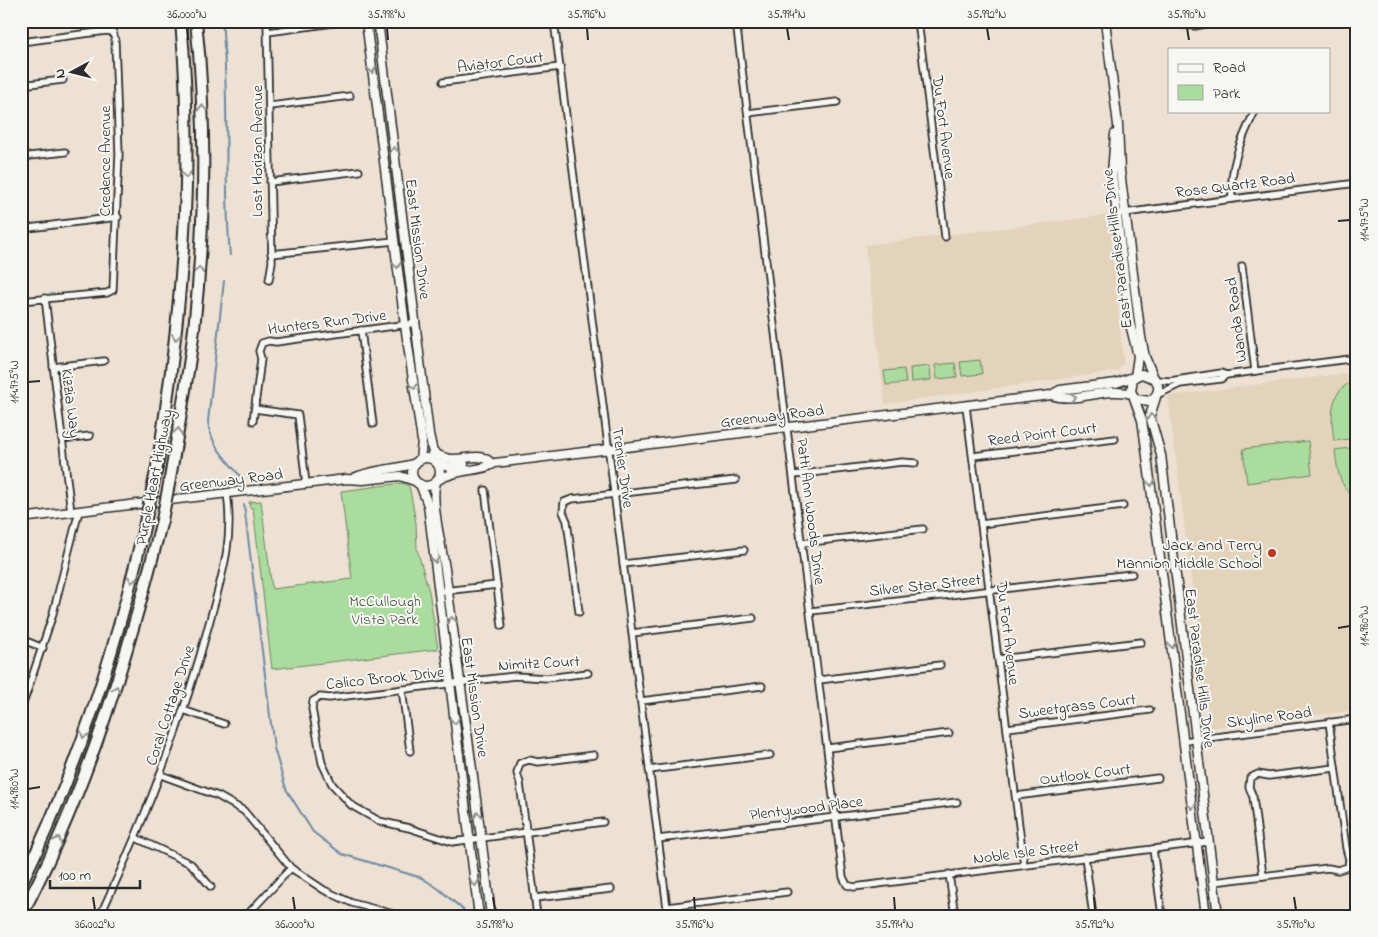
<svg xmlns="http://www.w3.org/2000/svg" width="1378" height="937" font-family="'Indie Flower',sans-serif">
<rect width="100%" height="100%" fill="#ece1d2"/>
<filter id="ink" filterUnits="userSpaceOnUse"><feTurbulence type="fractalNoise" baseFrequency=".02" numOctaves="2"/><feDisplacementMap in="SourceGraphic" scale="10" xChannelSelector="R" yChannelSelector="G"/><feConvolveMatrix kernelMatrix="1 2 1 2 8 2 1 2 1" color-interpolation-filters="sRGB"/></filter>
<g filter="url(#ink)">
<g fill="#e4d3bb">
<path d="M1109 215 1123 358V363L1118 371 885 404 865 245Z"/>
<path d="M1357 372V710L1210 728 1168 396Z"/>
</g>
<g fill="#aadc9d" stroke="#6a8464">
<path d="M980 360 982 374 962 376 960 362Z"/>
<path d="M955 363 957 377 937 379 935 365Z"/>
<path d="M930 366 931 380 911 382 910 368Z"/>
<path d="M904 369 906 383 886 385 884 371Z"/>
<path d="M1357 380V438L1334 441C1331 417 1328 388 1357 380Z"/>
<path d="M1308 441 1312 474 1247 483 1243 449Z"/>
<path d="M1357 447V499C1339 488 1337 469 1335 450Z"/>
<path d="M403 483 409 486 410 490 416 523 417 549 429 591 438 649 272 669 253 508H250L249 502 261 501 272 589 352 579 341 491Z"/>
</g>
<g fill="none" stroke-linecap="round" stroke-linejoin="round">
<g stroke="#6d89a4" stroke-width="2">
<path d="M222 21C230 99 223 177 230 255"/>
<path d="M224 281 208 421C210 445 226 459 241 477"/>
<path d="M244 505 274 748 286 789 313 832 342 854 422 878 439 889 468 914"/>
</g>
<defs>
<g id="street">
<path d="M267 21 272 262 269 280"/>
<path d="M554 21 668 916"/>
<path d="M736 21 843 877 847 885 854 887 1208 842"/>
<path d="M918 21 945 237"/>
<path d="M1136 21 1195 26 1211 23"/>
<path d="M737 24 756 21"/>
<path d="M268 32 341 22"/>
<path d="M21 42 106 31 113 32 115 40 119 154 113 290 107 293 21 301"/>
<path d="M443 82 560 67"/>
<path d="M21 85 63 80"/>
<path d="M270 106 350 96"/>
<path d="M748 113 837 102"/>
<path d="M21 157 65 152"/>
<path d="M270 182 359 171"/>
<path d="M1232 199C1229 166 1241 140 1255 111"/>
<path d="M1116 214 1357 183"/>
<path d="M21 229 118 217"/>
<path d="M271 254 394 241"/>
<path d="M1242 266 1255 371"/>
<path d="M45 298 71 512"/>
<path d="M361 330 373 424"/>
<path d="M53 367 104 361"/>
<path d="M1156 380 1170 381 1221 373 1226 375"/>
<path d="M1157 395 1180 384 1221 379 1226 375 1357 358"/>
<path d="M966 406 1024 865"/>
<path d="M255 409 298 415 306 484"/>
<path d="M253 421 261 359 259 351 262 343 269 341 276 342 416 323"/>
<path d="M62 439 90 436"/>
<path d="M973 456 1115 439"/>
<path d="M794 475 902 462 915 463"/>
<path d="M485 490 502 626"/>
<path d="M981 524 1123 506"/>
<path d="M802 543 923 529"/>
<path d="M623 564 744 550"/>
<path d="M444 591 497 585"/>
<path d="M811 611 1132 574"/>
<path d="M579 612 567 521 563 512 564 502 572 499 736 480"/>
<path d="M632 633 753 618"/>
<path d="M21 639 43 648"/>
<path d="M999 659 1141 642"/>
<path d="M588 673 547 678 515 676 329 698 320 697 313 701 312 709 322 763 332 784 351 805 379 821 409 828 452 842 603 822"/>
<path d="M819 680 940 665"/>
<path d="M402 689 410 751"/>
<path d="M641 701 762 686"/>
<path d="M21 710 52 617 79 511"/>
<path d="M183 710 224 724"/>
<path d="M1007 728 1150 710"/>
<path d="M1184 741 1357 719"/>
<path d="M828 748 949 733"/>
<path d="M649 770 770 755"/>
<path d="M161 775 218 796 244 811 291 868 324 890 352 903 401 916"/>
<path d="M1016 796 1158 778"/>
<path d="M136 838 191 864 211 887"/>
<path d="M658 839 957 802"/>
<path d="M1153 849 1162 916"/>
<path d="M1085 857 1093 916"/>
<path d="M949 874 955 916"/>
<path d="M1263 876 1253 797 1249 787 1250 778 1258 774 1269 776 1335 768"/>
<path d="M1214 882 1328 868 1338 870 1348 867 1349 859 1346 848 1329 722"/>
<path d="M535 898 611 889"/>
<path d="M667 907 787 892"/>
<path d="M100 916C145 820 183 722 210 620 222 575 234 541 227 493"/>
<path d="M246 916 291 868"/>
<path d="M537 916 520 783 517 773 520 763 529 760 538 762 594 755"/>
</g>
<g id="secondary">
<path d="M366 21 405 325 422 441 420 460"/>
<path d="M378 21 429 434 435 461"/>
<path d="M1105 21 1118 125 1120 171 1141 337 1145 357 1154 378"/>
<path d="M1115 134 1112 174 1130 324 1138 356 1135 377"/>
<path d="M1051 395C1077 404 1105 386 1132 394"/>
<path d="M1156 397 1150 416 1161 455 1218 916"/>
<path d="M1134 398 1142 420 1145 441 1206 916"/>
<path d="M433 451C452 469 475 449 489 461"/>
<circle cx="426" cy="472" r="14"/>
<path d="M438 464 450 467 464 464"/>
<path d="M354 478C372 469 396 470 416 463"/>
<path d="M438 480C457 468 482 472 495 463L1051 395 1060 390 1116 383 1142 374 1155 379C1161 388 1158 396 1149 401L1136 399 1131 392 1133 378"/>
<path d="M436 483C430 500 442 548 445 569 460 684 477 800 491 916"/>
<path d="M420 484 428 505 479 916"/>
<path d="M21 518 346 479 363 480 400 476 415 481"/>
</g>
<g id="highway">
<path d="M157 467C181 320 195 171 181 21"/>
<path d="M170 479C178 429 188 379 194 329 205 227 207 123 196 21"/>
<path d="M21 884C76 773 115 653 143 532"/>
<path d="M21 916C87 791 128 656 162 520"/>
</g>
</defs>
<use href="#street" stroke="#2b2b2b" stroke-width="9"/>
<use href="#secondary" stroke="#2b2b2b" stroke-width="11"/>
<use href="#highway" stroke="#2b2b2b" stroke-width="14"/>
<use href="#street" stroke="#f6f6f2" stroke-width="5.5"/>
<use href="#secondary" stroke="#f6f6f2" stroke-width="8"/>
<use href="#highway" stroke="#f6f6f2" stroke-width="10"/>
<defs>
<g id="highway-bridge">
<path d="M162 520 170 479"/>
<path d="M143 532 157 467"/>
</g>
</defs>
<use href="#highway-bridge" stroke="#2b2b2b" stroke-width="14" stroke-linecap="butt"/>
<use href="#highway-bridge" stroke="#f6f6f2" stroke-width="10"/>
</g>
<defs><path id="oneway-chevron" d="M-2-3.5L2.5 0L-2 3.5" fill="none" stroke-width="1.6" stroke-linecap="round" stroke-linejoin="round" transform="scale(1.25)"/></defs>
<g stroke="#90908e">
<use href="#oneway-chevron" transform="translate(372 70) rotate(83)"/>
<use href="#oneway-chevron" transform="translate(202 108) rotate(-91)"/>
<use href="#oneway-chevron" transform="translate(394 150) rotate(-97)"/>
<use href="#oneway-chevron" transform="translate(186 175) rotate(91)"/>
<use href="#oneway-chevron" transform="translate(397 265) rotate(83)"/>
<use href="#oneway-chevron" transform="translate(199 270) rotate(-85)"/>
<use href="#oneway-chevron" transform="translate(176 337) rotate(97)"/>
<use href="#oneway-chevron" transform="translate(414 386) rotate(82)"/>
<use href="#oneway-chevron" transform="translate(1073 397) rotate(-7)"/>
<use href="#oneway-chevron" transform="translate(1151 417) rotate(-97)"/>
<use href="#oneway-chevron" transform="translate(178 431) rotate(-80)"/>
<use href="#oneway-chevron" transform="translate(1151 483) rotate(83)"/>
<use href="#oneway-chevron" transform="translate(435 560) rotate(83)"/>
<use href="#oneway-chevron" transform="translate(132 580) rotate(104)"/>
<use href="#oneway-chevron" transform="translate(452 620) rotate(-98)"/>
<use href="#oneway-chevron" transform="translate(1172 645) rotate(83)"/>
<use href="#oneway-chevron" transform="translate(116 689) rotate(-73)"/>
<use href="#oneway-chevron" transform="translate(455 721) rotate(83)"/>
<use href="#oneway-chevron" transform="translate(84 735) rotate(110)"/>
<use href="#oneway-chevron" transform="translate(1192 806) rotate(83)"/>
<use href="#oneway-chevron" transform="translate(478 815) rotate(-97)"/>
<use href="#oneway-chevron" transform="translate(58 840) rotate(-66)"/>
<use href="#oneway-chevron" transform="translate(475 883) rotate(83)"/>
</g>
</g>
<path fill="none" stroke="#2b2b2b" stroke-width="2" d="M187 28 188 40M387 28 388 40M587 28 588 40M787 28 789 40M987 28 989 40M1187 28 1189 40M1338 221 1350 220M28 382 40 381M1338 628 1350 626M28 789 40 787M93 897 95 910M293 897 295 910M493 897 495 910M694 897 695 910M894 897 895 910M1094 897 1095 910M1294 897 1296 910"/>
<circle fill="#c8321e" stroke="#f6f6f2" stroke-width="2" cx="1272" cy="553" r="5"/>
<g text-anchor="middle" stroke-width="4" stroke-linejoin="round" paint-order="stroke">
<g font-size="16" fill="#2b2b2b" stroke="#f6f6f2">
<text transform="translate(500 61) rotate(-7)" y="6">Aviator Court</text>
<text transform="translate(945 127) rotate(83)" y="6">Du Fort Avenue</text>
<text transform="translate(256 151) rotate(-90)" y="6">Lost Horizon Avenue</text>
<text transform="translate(104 161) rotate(-90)" y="6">Credence Avenue</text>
<text transform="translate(1235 184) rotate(-7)" y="6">Rose Quartz Road</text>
<text transform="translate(419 239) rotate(83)" y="6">East Mission Drive</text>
<text transform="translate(1116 249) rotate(-97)" y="6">East Paradise Hills Drive</text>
<text transform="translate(1235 320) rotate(-97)" y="6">Wanda Road</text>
<text transform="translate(327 321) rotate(-7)" y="6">Hunters Run Drive</text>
<text transform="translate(72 403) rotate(83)" y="6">Kizzia Way</text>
<text transform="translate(772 415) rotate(-7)" y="6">Greenway Road</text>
<text transform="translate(1042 433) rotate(-7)" y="6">Reed Point Court</text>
<text transform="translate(624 467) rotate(82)" y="6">Trenier Drive</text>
<text transform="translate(153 477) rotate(-79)" y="6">Purple Heart Highway</text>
<text transform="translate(231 479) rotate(-7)" y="6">Greenway Road</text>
<text transform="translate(812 511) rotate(83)" y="6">Patti Ann Woods Drive</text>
<text transform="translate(925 584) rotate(-6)" y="6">Silver Star Street</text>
<text transform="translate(1009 633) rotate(83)" y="6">Du Fort Avenue</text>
<text transform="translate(539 662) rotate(-3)" y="6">Nimitz Court</text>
<text transform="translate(1201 668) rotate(83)" y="6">East Paradise Hills Drive</text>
<text transform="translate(385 677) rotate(-6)" y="6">Calico Brook Drive</text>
<text transform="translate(476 697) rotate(82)" y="6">East Mission Drive</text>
<text transform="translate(169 705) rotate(-72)" y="6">Coral Cottage Drive</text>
<text transform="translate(1077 705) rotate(-7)" y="6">Sweetgrass Court</text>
<text transform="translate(1269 716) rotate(-7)" y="6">Skyline Road</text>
<text transform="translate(1085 773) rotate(-7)" y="6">Outlook Court</text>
<text transform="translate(806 807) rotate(-7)" y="6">Plentywood Place</text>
<text transform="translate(1026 851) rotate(-7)" y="6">Noble Isle Street</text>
</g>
<g font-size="16" fill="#2b2b2b" stroke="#f6f6f2" text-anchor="end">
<text x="1262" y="550">Jack and Terry<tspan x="1262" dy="18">Mannion Middle School</tspan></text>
</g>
<g font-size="16" fill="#4b5748" stroke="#f6f6f2">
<text x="385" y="606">McCullough<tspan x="385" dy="18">Vista Park</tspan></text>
</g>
</g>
<rect width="1378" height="937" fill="none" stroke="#f6f6f2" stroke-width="55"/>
<rect x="1168" y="48" width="162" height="65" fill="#f6f6f2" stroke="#a5a5a2"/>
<rect x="1178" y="64" width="25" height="8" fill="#f6f6f2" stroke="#a5a5a2"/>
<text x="1213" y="72" font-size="15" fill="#2b2b2b">Road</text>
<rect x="1178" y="85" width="25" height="15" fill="#aadc9d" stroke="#a5a5a2"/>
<text x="1213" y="98" font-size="15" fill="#2b2b2b">Park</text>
<g transform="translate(72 72) rotate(263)" stroke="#f6f6f2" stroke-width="4" paint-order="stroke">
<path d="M0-4L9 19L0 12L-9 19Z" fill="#2b2b2b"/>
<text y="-8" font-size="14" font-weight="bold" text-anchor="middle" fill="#2b2b2b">N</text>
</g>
<path d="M50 880v8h90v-8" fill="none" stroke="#2b2b2b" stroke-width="2.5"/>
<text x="58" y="880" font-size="15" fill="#2b2b2b" stroke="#f6f6f2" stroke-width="4" paint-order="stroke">100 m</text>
<rect x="28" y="28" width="1322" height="882" fill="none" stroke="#2b2b2b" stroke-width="2"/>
<g font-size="12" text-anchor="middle" fill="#2b2b2b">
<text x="187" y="18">36.000°N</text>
<text x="387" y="18">35.998°N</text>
<text x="587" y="18">35.996°N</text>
<text x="787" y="18">35.994°N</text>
<text x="987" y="18">35.992°N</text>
<text x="1187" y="18">35.990°N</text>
<text transform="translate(1364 220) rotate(-90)" y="4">114.975°W</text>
<text transform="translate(14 382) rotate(-90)" y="4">114.975°W</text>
<text transform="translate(1364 626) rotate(-90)" y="4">114.980°W</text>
<text transform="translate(14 789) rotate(-90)" y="4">114.980°W</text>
<text x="95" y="928">36.002°N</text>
<text x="295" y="928">36.000°N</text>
<text x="495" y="928">35.998°N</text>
<text x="695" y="928">35.996°N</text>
<text x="895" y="928">35.994°N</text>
<text x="1095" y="928">35.992°N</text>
<text x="1296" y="928">35.990°N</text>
</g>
</svg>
